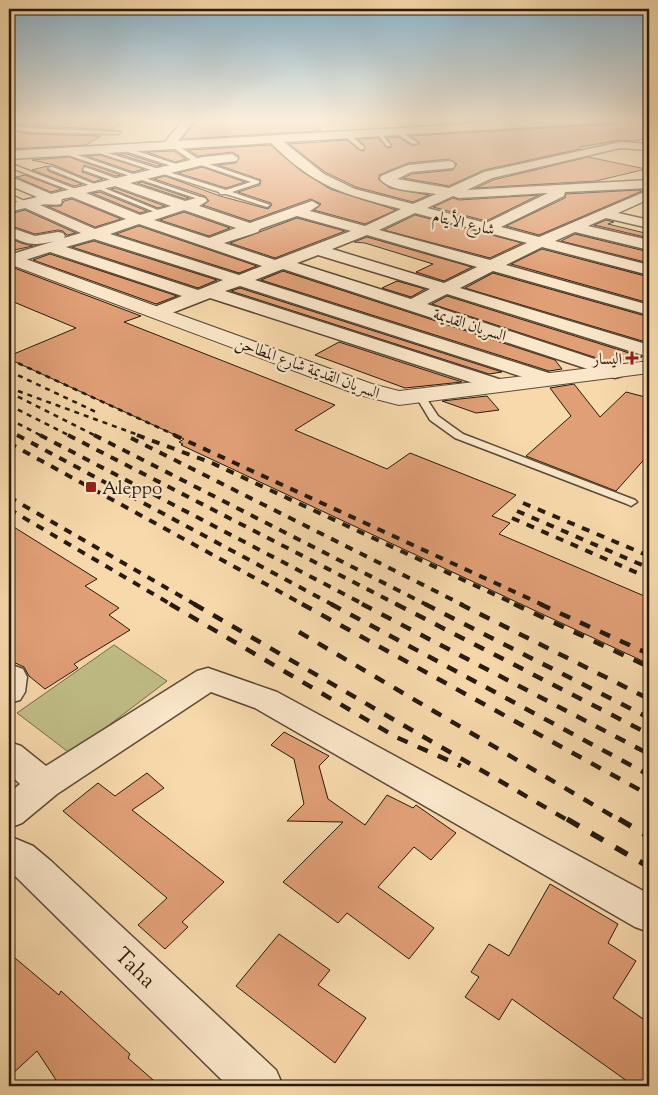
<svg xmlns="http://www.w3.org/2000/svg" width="658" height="1095" font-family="'Sorts Mill Goudy',Amiri,serif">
<rect width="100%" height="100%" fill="#f7d9ac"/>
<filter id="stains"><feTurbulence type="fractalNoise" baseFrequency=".004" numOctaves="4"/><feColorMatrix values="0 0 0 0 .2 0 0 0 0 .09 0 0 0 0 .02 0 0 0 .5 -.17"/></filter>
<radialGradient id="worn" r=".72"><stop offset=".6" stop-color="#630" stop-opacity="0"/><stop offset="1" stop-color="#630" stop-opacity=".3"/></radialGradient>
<path fill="#c1be87" stroke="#746c4a" d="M114 645 167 681 71 754 17 713Z"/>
<g fill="#e19f76" stroke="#261b0e">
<path d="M9 119H128L111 130 9 124Z"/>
<path d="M237 119H320V131L182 139 197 120Z"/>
<path d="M435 119H515L441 124Z"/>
<path d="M620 119 637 120 649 129V138L635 141 620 140 580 147V149L484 170 449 186 403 178 412 174 453 170 457 164 449 159 408 163 379 175V180L390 188 429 195 413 202 356 187 325 172 289 144 347 140 359 150 364 151 365 146 358 139 378 138 386 147 391 148 392 145 387 138 398 137 413 146 420 143 411 136 613 124Z"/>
<path d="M9 130 29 134 101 136 86 145 9 149Z"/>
<path d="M270 145 301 171 330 189 396 210 365 224 314 210 321 204 311 199 250 221 203 205 209 201 205 196 154 179 165 176 220 196 268 209 272 205 271 203 238 192 260 185 261 180 218 165 236 163 239 156 232 152 198 156 188 150Z"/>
<path d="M174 151 186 159 175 162 147 152Z"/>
<path d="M118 154H127L162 165 157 166Z"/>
<path d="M100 155 144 169 133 172 87 156Z"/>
<path d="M69 157 121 175 116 176 84 165 82 172 103 179 94 182 54 165 32 160Z"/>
<path d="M588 157 646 169 596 181 476 188 493 180Z"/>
<path d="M47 166 48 171 82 184 74 186 32 170Z"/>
<path d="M202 167 245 182 226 188 178 173Z"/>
<path d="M25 175 62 189 51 192 16 177Z"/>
<path d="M142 182 189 198 185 199 137 183Z"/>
<path d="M115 188 165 206 158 208 111 189Z"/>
<path d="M638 190 642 191 539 235 506 226 565 198 566 194Z"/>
<path d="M100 192 147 211 140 213 92 193Z"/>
<path d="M539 195 486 221 433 207 453 198 459 200Z"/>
<path d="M72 199 121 219 95 227 47 206H61L64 201Z"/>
<path d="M25 210 76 233 67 235 63 231 58 230 35 234 9 225V214Z"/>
<path d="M184 212 230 228 209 236 160 220Z"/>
<path d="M415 215 522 243 490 258 384 230Z"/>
<path d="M297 218 345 231 275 258 230 243Z"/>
<path d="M606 220 614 222 608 224 649 234V238L594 225Z"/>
<path d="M139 226 257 266 239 273 116 234Z"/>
<path d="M575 234 649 252V263L561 241Z"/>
<path d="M367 237 472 267 444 281 416 272 433 264 365 243 354 242Z"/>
<path d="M9 238 21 243 33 246 9 251Z"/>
<path d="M94 241 217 280 198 288 72 247Z"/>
<path d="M542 249 649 277V303L511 264Z"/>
<path d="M50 254 177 296 156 304 33 260Z"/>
<path d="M9 266 141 316 124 322 335 405 295 430 387 469 410 453 516 495 492 516 510 523 499 534 649 598V664L181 445 183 444 179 442 184 439 9 359V356L76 328 9 300Z"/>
<path d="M283 271 555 360 562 369 549 371 261 280Z"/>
<path d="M493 273 649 317V343L465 288Z"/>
<path d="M397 281 425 289 411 297 382 288Z"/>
<path d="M240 288 502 372 489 374 231 291Z"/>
<path d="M447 296 642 357 609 362 432 304Z"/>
<path d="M339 342 462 382 405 388 315 355Z"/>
<path d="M574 384 600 417 626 392 649 398V454L616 491 526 456 571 416 550 388Z"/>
<path d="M487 396 499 410 476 413 442 401Z"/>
<path d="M9 524 97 579 85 586 119 608 109 615 130 630 74 664 78 668 45 689 29 676 24 667 9 660Z"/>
<path d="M284 732 329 756 319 766 328 799 365 825 387 795 413 808 416 805 456 833 431 860 414 847 378 887 434 928 409 959 347 913 338 923 283 882 343 822 287 821 304 804 294 759 271 745Z"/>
<path d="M147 773 164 788 132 810 224 882 182 922 188 927 165 949 138 925 167 898 63 811 98 783 115 796Z"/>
<path d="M550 884 618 924 608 943 636 961 613 998 649 1023V1086H634L512 999 499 1020 465 997 479 977 471 972 489 944 509 956Z"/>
<path d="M279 934 330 970 318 985 366 1018 335 1063 236 986Z"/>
<path d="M9 953 59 995 61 991 130 1054 128 1058 160 1086H60L37 1051 9 1077Z"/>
</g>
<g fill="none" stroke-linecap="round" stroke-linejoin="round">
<defs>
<g id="service">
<path d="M9 126 29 128 121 132 118 134 29 132 9 128Z"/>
<path d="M395 131H399L418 143 413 144 395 133Z"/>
<path d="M376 132H380L391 146H387Z"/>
<path d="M345 134H349L364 147V149H360L345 136Z"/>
<path d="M171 144H175L203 162 259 181V183L232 192 270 205 267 207 226 194H220L219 192 90 150 95 149 226 190 251 182 195 163 171 146Z"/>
<path d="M121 146 182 166 183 167 178 168 119 149Z"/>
<path d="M62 151H66L206 199 201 200 62 153Z"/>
<path d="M9 163 81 191 82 192 77 193 9 167Z"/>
<path d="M49 167H53L165 213 160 214 49 169Z"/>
<path d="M85 167 123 181 124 182 119 183 83 170Z"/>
<path d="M9 194 29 203 30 204 25 205 9 198Z"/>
<path d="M420 392 423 393 438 416 463 434 635 500 637 502 631 506 627 504 455 438 430 420 415 395Z"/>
</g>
<g id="minor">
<path d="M184 119H195L178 141 553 119H618L613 122 284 142 324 174 355 189 413 204 436 194C419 191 391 192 380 179L381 176 408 165 449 161 453 162 455 165 453 168 411 172 397 179 449 188 484 172 620 142 649 144V150L620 148 492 178 467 190 649 180V188L565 192 564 196 501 227 539 237 649 190V199L618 213 649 220V228L606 218 588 226 649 240V250L575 232 555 241 649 265V275L542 247 506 265 649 305V315L493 271 460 288 649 345V357L447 294 427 304 622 368 625 372 622 376 615 378 283 269 255 280 555 375 558 379 555 383 548 385 240 286 225 291 505 381 508 385 505 389 498 391 210 298 164 316H152L149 312 152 308 182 296 50 252 13 264 9 263V255L55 241C32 246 30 245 9 236V227L35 236 58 232 63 233 65 236 64 238 81 233 25 208 9 212V204L37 197 9 185V176L51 194 203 157 232 154 238 158 236 161 203 165 130 183 185 201 200 197 205 198 207 201 199 206 250 223 312 201 319 205 310 211 365 226 401 209C343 194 315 187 271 143L9 159V151L165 142ZM115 186 171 206 140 215 86 193ZM548 193 486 223 427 208 453 196 459 198ZM72 197 126 219 95 229 40 205C48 203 53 206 61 204L62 199ZM184 210 236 228 209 238 154 220ZM415 213 527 243 490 260 379 230ZM297 216 351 231 275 260 224 243 258 232 260 229ZM139 224 262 266 239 275 110 234ZM367 235 477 267 444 283 332 249ZM94 239 223 280 198 290 66 247ZM318 255 430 289 411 299 297 263Z"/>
<path d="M9 664 23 669 27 677 25 692 20 700 9 703Z"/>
<path d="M208 668 277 692 649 894V932L635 927 255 708 211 692 57 794 22 823 9 828V793L20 784 9 774V742L21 746 46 766 197 671Z"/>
<path d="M9 836 33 846 51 861 276 1070 283 1086H228L9 870Z"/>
</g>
<path id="tertiary" d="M9 253 372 384 399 391 649 361V373L399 405 356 394 9 264Z"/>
</defs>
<use href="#service" stroke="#5a4a36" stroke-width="3"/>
<use href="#minor" stroke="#5a4a36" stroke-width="3"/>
<use href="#tertiary" stroke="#5a4a36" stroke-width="2"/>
<use href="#service" fill="#fae6c9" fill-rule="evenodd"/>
<use href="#minor" fill="#fae6c9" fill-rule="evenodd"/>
<use href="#tertiary" fill="#fae6c9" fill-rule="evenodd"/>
<g stroke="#261b0e" stroke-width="2.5" stroke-dasharray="5 5" stroke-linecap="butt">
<path d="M9 359 177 436"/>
<path d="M9 371 96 412"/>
<path d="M18 391 141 436"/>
<path d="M9 392 96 436"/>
<path d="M9 405 70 436"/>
<path d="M9 419 42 436"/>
<path d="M9 431 19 436"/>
</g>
<g stroke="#261b0e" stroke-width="4" stroke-dasharray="8 8" stroke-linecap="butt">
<path d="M17 435 333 605"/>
<path d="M40 435 365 605"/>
<path d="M68 435 398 605"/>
<path d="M94 435 427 605"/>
<path d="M137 435 212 463 517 605"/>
<path d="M174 435 543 605"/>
<path d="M131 438 463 605"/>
<path d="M9 443 304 605"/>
<path d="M9 497 196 605"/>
<path d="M523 503 649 556"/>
<path d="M9 509 172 605"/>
<path d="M517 511 649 568"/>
<path d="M512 518 649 578"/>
</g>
<g stroke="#261b0e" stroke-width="4.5" stroke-dasharray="11 11" stroke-linecap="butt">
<path d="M170 604 396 737 461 766"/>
<path d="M194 604 569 821"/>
<path d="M302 604 649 795"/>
<path d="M331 604 649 775"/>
<path d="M362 604 649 754"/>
<path d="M396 604 649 734"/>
<path d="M425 604 649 718"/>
<path d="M460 604 649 699"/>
<path d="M514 604 649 667"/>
<path d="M540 604 649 654"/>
<path d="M299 632 621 821"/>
</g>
<g stroke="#261b0e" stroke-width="5.5" stroke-dasharray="14 14" stroke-linecap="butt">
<path d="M567 819 649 867"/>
<path d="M619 819 649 837"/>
</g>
</g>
<linearGradient id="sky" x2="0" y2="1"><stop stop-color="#8ab6d0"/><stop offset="0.44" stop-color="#fbeeda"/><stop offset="1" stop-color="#fbeeda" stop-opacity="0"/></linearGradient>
<rect width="658" height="273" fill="url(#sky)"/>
<g fill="#8f2418" stroke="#fae6c9" stroke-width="2">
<path d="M629.5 350.5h5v5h5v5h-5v5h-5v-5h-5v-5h5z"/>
<rect x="85" y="481" width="12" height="12" rx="2.5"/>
</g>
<g text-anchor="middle" stroke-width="4.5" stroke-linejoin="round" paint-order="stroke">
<g font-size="16" fill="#261b0e" stroke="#fae6c9">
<text transform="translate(464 222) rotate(13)" y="6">شارع الأيتام</text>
<text transform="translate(470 324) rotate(18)" y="6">السريان القديمة</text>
<text transform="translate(308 367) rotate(20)" y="6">السريان القديمة شارع المطاحن</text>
</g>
<g font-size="16" fill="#261b0e" stroke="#fae6c9" text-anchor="end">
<text x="622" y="364">اليسار</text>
</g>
<g font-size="19" fill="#261b0e" stroke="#fae6c9" text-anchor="start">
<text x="102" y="494">Aleppo</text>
</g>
<g font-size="22" fill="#261b0e" stroke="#fae6c9">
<text transform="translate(136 967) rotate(44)" y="8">Taha</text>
</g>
</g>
<rect width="658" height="1095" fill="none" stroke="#f7d9ac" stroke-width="30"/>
<rect x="10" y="10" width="638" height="1075" fill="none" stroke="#261b0e" stroke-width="2.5"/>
<rect x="15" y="15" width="628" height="1065" fill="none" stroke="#261b0e"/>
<rect width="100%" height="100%" filter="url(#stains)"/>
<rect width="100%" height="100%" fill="url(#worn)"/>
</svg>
